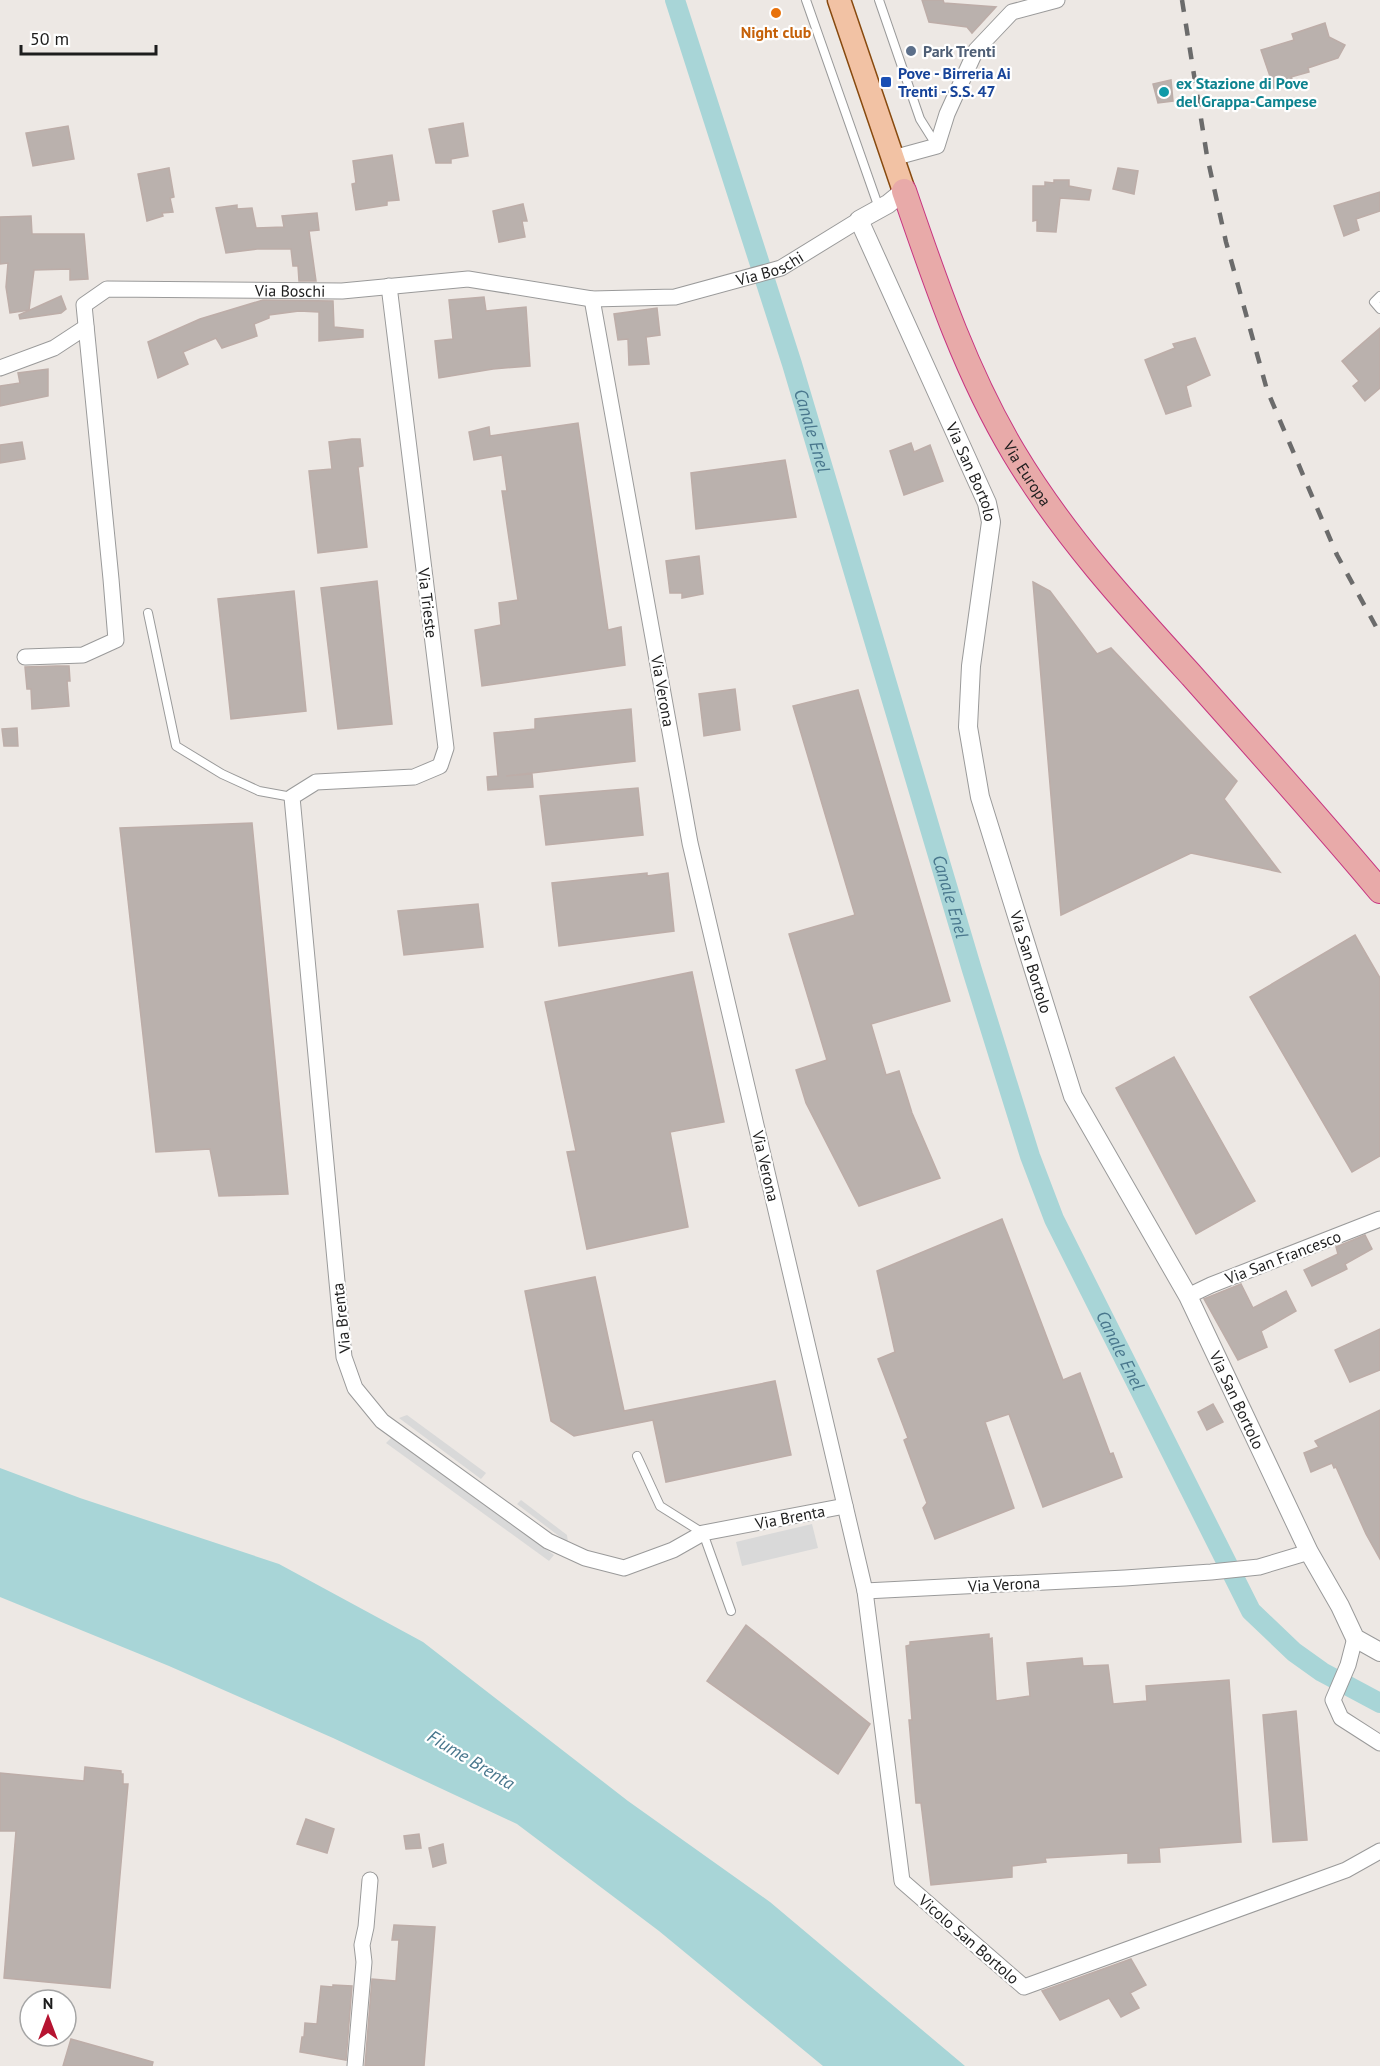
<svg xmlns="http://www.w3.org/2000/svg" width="1380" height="2066" font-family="'PT Sans',sans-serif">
<rect width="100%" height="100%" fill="#ede8e4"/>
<g fill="#d9d9d9">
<path d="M407 1415 486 1473 481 1479 399 1418Z"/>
<path d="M391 1438 554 1555 549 1561 386 1443Z"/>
<path d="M521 1500 567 1535 568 1543 517 1504Z"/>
<path d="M812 1524 818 1548 742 1566 736 1542Z"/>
</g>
<path fill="#a8d5d7" d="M0 1468 80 1498 279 1564 423 1642 628 1801 770 1902 965 2066H823L659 1931 517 1824 333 1738 169 1666 0 1597Z"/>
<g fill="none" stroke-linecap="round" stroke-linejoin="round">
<path stroke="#a8d5d7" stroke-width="20" id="s1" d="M675 0 792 364 972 970 1030 1156 1054 1219 1251 1611 1294 1652 1322 1672 1380 1703"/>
</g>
<g fill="#bab1ad" stroke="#bdada8" stroke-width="1.5">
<path d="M922 0H943L944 3 996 7 972 33 967 27 929 22Z"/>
<path d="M1325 23 1329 37 1345 45 1338 58 1308 68 1309 72 1291 77 1294 82 1274 88 1261 50 1294 40 1292 34Z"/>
<path d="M1171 80 1173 101 1158 103 1153 84Z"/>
<path d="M463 123 468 156 451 159V163H436L429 129Z"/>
<path d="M68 126 74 159 33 166 26 133Z"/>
<path d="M392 155 399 200 387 201V205L356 210 352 184 356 183 353 161Z"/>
<path d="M169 168 174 197 170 198 173 212 162 213 163 216 147 221 138 174Z"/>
<path d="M1118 168 1138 171 1134 194 1113 189Z"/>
<path d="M1054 180H1069V186L1091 190 1089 200 1060 198 1056 232 1037 231V220L1033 221V186H1045V182L1054 183Z"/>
<path d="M1380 192V211L1356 219 1359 230 1344 236 1334 206Z"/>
<path d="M523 204 527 221H522L525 237 499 242 493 211Z"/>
<path d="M237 205V209L252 208 256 228 284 227 282 216 317 213 319 230 309 231 316 281H299L298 266H293L291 249H257L226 253 216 208Z"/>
<path d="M31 216 32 234H84L88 279 70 280V269L34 270 29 310 10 313 6 287 8 263 0 264V217Z"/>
<path d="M61 296 66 309 61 313 20 319 19 315Z"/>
<path d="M484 297 486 311 526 307 530 366 493 369 439 378 435 341 453 339 449 300Z"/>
<path d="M263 300 333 301 334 327 363 330V337L319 341V312L299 311 269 315V318L254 324 257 336 222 348 216 338 183 352 188 364 158 378 148 342 200 319Z"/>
<path d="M657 308 660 335 646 337 649 364 629 365 628 339 618 340 614 314Z"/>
<path d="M1380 328V388L1365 401 1353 386 1359 381 1342 361Z"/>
<path d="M1195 338 1210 375 1186 386 1191 406 1166 414 1145 360 1175 348 1173 344Z"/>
<path d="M48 369V396L0 406V386L20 383 18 373Z"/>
<path d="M578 423 608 630 621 627 625 665 482 686 475 630 501 625 499 603 518 600 502 491H507L502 455 474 460 469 432 489 427 490 436Z"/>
<path d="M352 439H360L363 466 358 467 367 547 318 553 309 471 332 469 329 442Z"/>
<path d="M22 442 25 459 0 463V445Z"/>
<path d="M911 443 914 452 930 445 943 481 904 495 890 451Z"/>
<path d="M785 460 796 517 696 529 691 473Z"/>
<path d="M699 556 703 594 682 598V593H670L666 561Z"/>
<path d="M377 581 392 724 338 729 321 588Z"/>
<path d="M1033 582 1050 591 1097 654 1111 648 1237 781 1224 799 1280 872 1191 853 1061 915Z"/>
<path d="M294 591 306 711 231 719 218 599Z"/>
<path d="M57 666H69L70 681H67L69 706 32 709 31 689H27L25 667Z"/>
<path d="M735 689 740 730 704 736 699 694Z"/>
<path d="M858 690 950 1001 871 1024 886 1075 899 1071 912 1113 940 1178 859 1206 806 1103 796 1070 827 1060 789 934 855 915 793 706Z"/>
<path d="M631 709 635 761 506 776 532 774 533 787 488 790 487 777 498 776 494 733 535 729V719Z"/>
<path d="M17 728 18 746H4L2 729Z"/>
<path d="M638 788 643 835 546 845 540 796Z"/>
<path d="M252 823 288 1194 219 1196 210 1149 156 1152 120 828Z"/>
<path d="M647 873V876L668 873 674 931 559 946 552 883Z"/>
<path d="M478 904 483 947 404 955 398 911Z"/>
<path d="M1355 935 1380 978V1156L1352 1172 1250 997Z"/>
<path d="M692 972 724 1122 670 1132 688 1227 587 1249 567 1152 576 1151 545 1002Z"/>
<path d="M1174 1057 1255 1201 1196 1234 1116 1088Z"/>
<path d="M1002 1219 1063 1380 1080 1373 1110 1454 1113 1453 1122 1477 1043 1507 1009 1414 985 1422 1014 1508 935 1539 923 1508 927 1503 904 1440 908 1438 878 1359 895 1352 877 1271Z"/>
<path d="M1365 1235 1372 1249 1345 1264 1347 1269 1312 1286 1304 1270 1338 1254 1336 1247Z"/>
<path d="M595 1277 624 1411 775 1381 791 1455 666 1482 653 1420 574 1436 551 1421 525 1291Z"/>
<path d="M1241 1284 1253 1308 1286 1291 1296 1311 1261 1331 1267 1347 1238 1360 1204 1299Z"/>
<path d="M1380 1329V1370L1350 1382 1335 1350Z"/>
<path d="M1213 1404 1223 1422 1207 1430 1198 1412Z"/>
<path d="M1380 1410V1559L1366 1534 1336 1467 1334 1468 1332 1463 1311 1472 1304 1453 1319 1447 1315 1441Z"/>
<path d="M746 1625 870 1724 838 1774 707 1681Z"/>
<path d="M989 1634V1639L992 1638 996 1701 1030 1696 1027 1663 1082 1658 1083 1666 1108 1665 1113 1704 1147 1701 1146 1686 1229 1680 1241 1842 1159 1848 1160 1862 1128 1863V1853L1045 1858 1046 1862 1012 1866V1877L931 1885 921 1803H916L909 1720H912L906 1646 910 1645V1642Z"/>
<path d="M1296 1711 1307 1840 1273 1842 1263 1715Z"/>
<path d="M85 1767 121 1771V1774H123V1784H128L110 1988 4 1978 16 1831H0V1773L84 1781Z"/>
<path d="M306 1819 334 1829 327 1853 297 1844Z"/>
<path d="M419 1834 421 1848 406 1849 404 1836Z"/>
<path d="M443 1844 446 1863 433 1867 429 1848Z"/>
<path d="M394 1925 435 1927 424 2066H365L372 1979 396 1981 399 1940H392Z"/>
<path d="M1131 1959 1146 1985 1130 1993 1139 2008 1121 2017 1109 1998 1060 2020 1042 1991Z"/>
<path d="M333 1985 352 1986 346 2060 300 2052 302 2037H304L305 2023 317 2024 321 1986 333 1987Z"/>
<path d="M71 2039 153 2062 152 2066H63Z"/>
</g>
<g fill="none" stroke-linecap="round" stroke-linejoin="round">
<defs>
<g id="service">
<path d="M806 0 879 208"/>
<path d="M879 0 920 119 937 146"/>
<path d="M1380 296 1374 302 1380 309"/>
<path d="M148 613 176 746 222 774 259 791 292 797"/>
<path d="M637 1456 660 1506 703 1533 731 1611"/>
</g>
<g id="minor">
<path d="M893 158 937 146 947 114 976 50 1012 12 1057 0"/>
<path d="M389 286 446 748 440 766 414 777 316 782 292 797 344 1357 355 1388 382 1421 548 1541 585 1558 624 1568 673 1550 703 1533 845 1506"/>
<path d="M592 299 690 843 865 1591 1125 1578 1211 1572 1259 1567 1309 1552"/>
<path d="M0 368 54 348 86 327"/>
<path id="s2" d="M25 657 83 655 116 640 111 579 84 305 107 289 342 291 468 279 592 299 675 297 781 268 859 220"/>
<path d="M1188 1296 1211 1285 1380 1219"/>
<path d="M865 1591 902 1881 1024 1987 1346 1870 1380 1851"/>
<path d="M1355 1638 1348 1665 1333 1700 1341 1718 1380 1743"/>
<path d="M355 2066 364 1962 362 1945 366 1927 370 1880"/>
</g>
<g id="tertiary">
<path id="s3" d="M904 191 888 204 859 220 987 503 991 522 971 666 968 727 980 797 1073 1096 1188 1296 1309 1552 1340 1606 1355 1638 1380 1652"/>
</g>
<path id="primary" d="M839 0 904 191"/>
<g id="trunk">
<path id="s4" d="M904 191C935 281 965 371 1014 453 1063 535 1128 606 1192 676 1255 747 1319 818 1380 891"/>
</g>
</defs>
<use href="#service" stroke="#9a9a9a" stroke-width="10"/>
<use href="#minor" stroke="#9a9a9a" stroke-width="17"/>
<use href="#tertiary" stroke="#9a9a9a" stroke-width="20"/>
<use href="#primary" stroke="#884a0f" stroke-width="25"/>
<use href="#trunk" stroke="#c73581" stroke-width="26"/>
<use href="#service" stroke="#fff" stroke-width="8"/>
<use href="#minor" stroke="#fff" stroke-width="15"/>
<use href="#tertiary" stroke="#fff" stroke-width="18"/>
<use href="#primary" stroke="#f2c2a4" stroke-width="22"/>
<use href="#trunk" stroke="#e8aaa9" stroke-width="24"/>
<path stroke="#6b6b6b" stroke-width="4.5" stroke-dasharray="12 12" stroke-linecap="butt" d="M1182 0 1207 156 1226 242 1267 390 1337 555 1380 634"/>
</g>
<circle fill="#e8710a" stroke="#fff" stroke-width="2" cx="776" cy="13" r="6"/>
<circle fill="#5c6f8a" stroke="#fff" stroke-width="2" cx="911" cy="51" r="6"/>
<rect fill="#1a4fb4" stroke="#fff" stroke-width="2" x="880" y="76" width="12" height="12" rx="3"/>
<circle fill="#0f9aa8" stroke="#fff" stroke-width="2" cx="1164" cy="92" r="6"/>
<g text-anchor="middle" stroke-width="4.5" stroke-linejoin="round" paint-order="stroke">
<g font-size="16" font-weight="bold" fill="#c56008" stroke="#fff">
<text x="776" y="38">Night club</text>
</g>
<g font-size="16" font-weight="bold" fill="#4e5e75" stroke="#fff" text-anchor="start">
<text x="923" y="57">Park Trenti</text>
</g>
<g font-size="16" font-weight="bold" fill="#164399" stroke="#fff" text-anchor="start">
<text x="898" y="79">Pove - Birreria Ai<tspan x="898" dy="18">Trenti - S.S. 47</tspan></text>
</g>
<g font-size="16" font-weight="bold" fill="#0d838f" stroke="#fff" text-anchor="start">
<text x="1176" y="89">ex Stazione di Pove<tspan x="1176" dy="18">del Grappa-Campese</tspan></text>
</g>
<g font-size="16" fill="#1d1d1d" stroke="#fff">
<text dy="6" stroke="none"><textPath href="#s2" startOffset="1128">Via Boschi</textPath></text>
<text dy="6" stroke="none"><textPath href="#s2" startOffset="642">Via Boschi</textPath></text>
<text dy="6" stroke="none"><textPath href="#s3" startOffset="330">Via San Bortolo</textPath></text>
<text dy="6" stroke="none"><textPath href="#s4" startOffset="309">Via Europa</textPath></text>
<text transform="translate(428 603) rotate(83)" y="6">Via Trieste</text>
<text transform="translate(663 691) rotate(80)" y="6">Via Verona</text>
<text dy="6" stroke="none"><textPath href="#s3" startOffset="834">Via San Bortolo</textPath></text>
<text transform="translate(766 1166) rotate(77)" y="6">Via Verona</text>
<text transform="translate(1283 1257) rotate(-21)" y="6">Via San Francesco</text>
<text transform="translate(341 1318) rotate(-96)" y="6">Via Brenta</text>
<text dy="6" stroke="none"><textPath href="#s3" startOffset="1320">Via San Bortolo</textPath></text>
<text transform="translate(790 1517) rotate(-11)" y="6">Via Brenta</text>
<text transform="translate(1004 1584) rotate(-3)" y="6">Via Verona</text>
<text transform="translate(969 1939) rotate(41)" y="6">Vicolo San Bortolo</text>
</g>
<g font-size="18" font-style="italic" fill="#49778d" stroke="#fff">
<text dy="6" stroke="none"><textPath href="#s1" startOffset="452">Canale Enel</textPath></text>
<text dy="6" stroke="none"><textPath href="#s1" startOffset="938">Canale Enel</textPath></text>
<text dy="6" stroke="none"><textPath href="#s1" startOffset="1424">Canale Enel</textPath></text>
<text transform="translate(471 1760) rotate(31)" y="6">Fiume Brenta</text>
</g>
</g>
<g transform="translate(48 2018)"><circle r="28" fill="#ffffff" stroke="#a5a5a5" stroke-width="1.5"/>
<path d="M0-4.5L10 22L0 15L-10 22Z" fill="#b61431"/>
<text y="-9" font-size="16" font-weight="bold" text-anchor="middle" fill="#1d1d1d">N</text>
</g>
<path d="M21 45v9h135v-9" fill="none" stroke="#1d1d1d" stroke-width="3"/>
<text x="30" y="45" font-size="18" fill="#1d1d1d" stroke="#ffffff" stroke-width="4.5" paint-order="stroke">50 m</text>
</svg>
